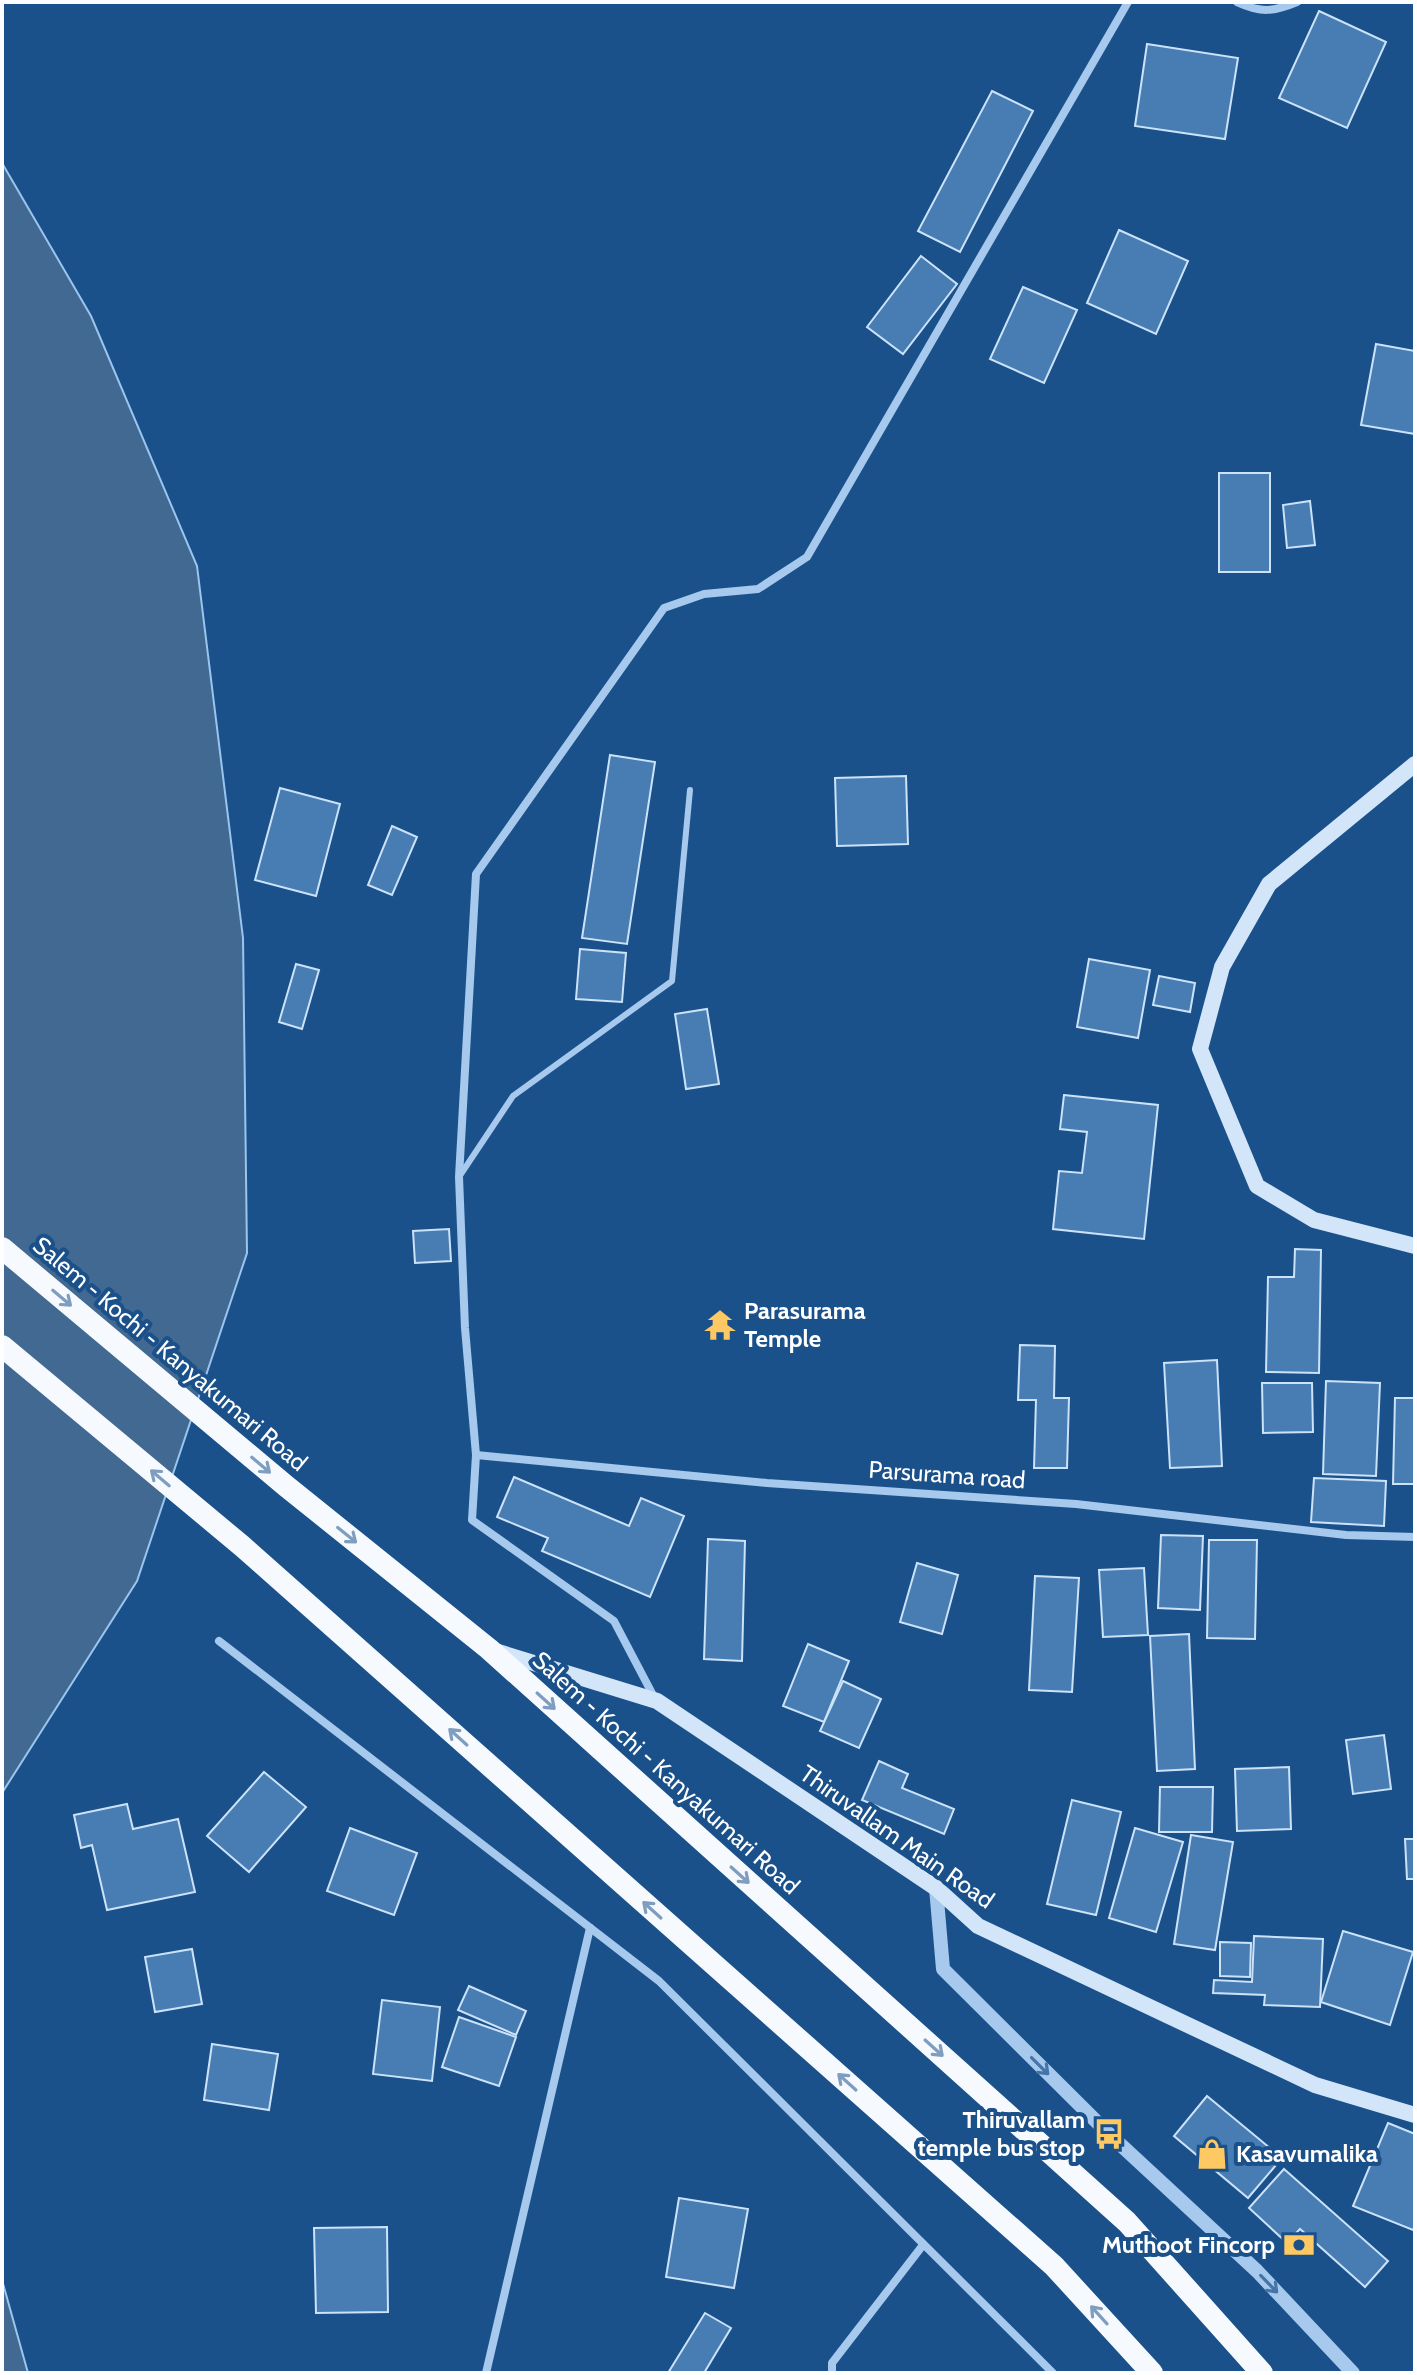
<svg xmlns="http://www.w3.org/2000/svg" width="1417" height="2375" font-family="Cabin,sans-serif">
<rect width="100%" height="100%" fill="#1b518a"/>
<g fill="#426992" stroke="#99c5ef" stroke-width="2">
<path d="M2 163 91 316 197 566 243 938 247 1253 137 1581 2 1793Z"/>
<path d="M2 2280 28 2373H2Z"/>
</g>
<g fill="#487db4" stroke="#cbe2f9" stroke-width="2">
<path d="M1319 11 1386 42 1347 128 1279 98Z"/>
<path d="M1147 44 1238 58 1225 139 1135 126Z"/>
<path d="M992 91 1033 111 960 252 918 231Z"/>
<path d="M1119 230 1188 261 1156 334 1087 303Z"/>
<path d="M921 256 957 284 903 354 867 327Z"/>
<path d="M1023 287 1077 310 1044 383 990 359Z"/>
<path d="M1376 344 1415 351V434L1361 425Z"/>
<rect x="1219" y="473" width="51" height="99"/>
<path d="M1310 501 1315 545 1287 548 1283 505Z"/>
<path d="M610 755 655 762 627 944 582 938Z"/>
<path d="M906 776 908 844 837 846 835 778Z"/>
<path d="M280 788 340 804 316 896 255 880Z"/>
<path d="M392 826 417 837 392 895 368 885Z"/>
<path d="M580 949 626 953 622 1002 576 999Z"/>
<path d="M1089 959 1150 970 1138 1038 1077 1027Z"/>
<path d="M296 964 319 970 302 1029 279 1022Z"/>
<path d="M1159 976 1195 983 1190 1012 1153 1005Z"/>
<path d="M707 1009 719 1084 686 1089 675 1014Z"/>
<path d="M1064 1095 1158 1105 1144 1239 1053 1229 1059 1171 1082 1173 1087 1132 1060 1129Z"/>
<path d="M449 1229 451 1261 415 1263 413 1231Z"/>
<path d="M1295 1249 1321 1250 1319 1373 1266 1372 1268 1277H1294Z"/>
<path d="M1020 1345 1055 1346 1054 1398H1069L1067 1468H1034L1036 1400H1018Z"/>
<path d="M1217 1360 1222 1466 1170 1468 1164 1363Z"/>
<path d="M1326 1381 1380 1383 1376 1476 1323 1474Z"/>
<path d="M1262 1383H1312L1313 1432 1263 1433Z"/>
<path d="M1395 1398H1415V1484H1393Z"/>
<path d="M514 1477 629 1526 641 1498 684 1516 650 1597 542 1551 548 1538 497 1517Z"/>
<path d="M1314 1478 1386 1481 1384 1526 1311 1522Z"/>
<path d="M1161 1535 1203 1536 1200 1610 1158 1608Z"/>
<path d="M708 1539 745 1541 742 1661 704 1659Z"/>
<path d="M1209 1540H1257L1255 1639 1207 1638Z"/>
<path d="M917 1563 958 1575 942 1634 900 1622Z"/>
<path d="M1144 1568 1148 1635 1103 1637 1099 1570Z"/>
<path d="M1035 1576 1079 1578 1072 1692 1029 1690Z"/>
<path d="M1189 1634 1195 1769 1157 1771 1150 1636Z"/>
<path d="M808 1644 849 1661 824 1722 783 1706Z"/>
<path d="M843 1681 881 1699 859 1748 820 1731Z"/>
<path d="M1384 1735 1391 1789 1353 1794 1346 1740Z"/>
<path d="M879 1761 908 1774 902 1788 954 1809 944 1834 862 1800Z"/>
<path d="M1289 1767 1291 1829 1237 1831 1235 1769Z"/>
<path d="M264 1772 306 1807 249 1872 207 1836Z"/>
<path d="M1160 1787H1213L1212 1832H1159Z"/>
<path d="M1072 1800 1121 1812 1096 1915 1047 1904Z"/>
<path d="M127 1804 133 1829 178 1819 195 1892 107 1910 92 1845 81 1848 74 1815Z"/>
<path d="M350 1828 417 1853 394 1915 327 1891Z"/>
<path d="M1135 1828 1183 1842 1156 1932 1109 1918Z"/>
<path d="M1191 1835 1233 1842 1215 1950 1174 1944Z"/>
<path d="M1405 1839H1415V1879H1407Z"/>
<path d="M1343 1931 1413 1952 1390 2025 1321 2002Z"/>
<path d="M1254 1936 1323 1939 1320 2007 1264 2005 1265 1995 1213 1993 1214 1980 1252 1982Z"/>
<path d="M1220 1942 1251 1943 1250 1977 1220 1976Z"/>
<path d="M192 1949 202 2004 155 2012 145 1957Z"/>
<path d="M469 1986 526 2011 516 2035 458 2010Z"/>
<path d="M382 2000 440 2007 432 2081 373 2074Z"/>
<path d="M459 2017 516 2037 499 2086 442 2067Z"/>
<path d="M212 2044 278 2054 269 2110 204 2100Z"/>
<path d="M1207 2096 1282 2158 1248 2198 1174 2136Z"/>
<path d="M1388 2123 1415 2134V2225L1413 2230 1353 2206Z"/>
<path d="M1284 2169 1388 2261 1365 2287 1300 2229 1287 2243 1249 2208Z"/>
<path d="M679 2198 748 2209 734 2288 666 2277Z"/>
<path d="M387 2227 388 2312 316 2313 314 2228Z"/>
<path d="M705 2313 731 2328 704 2373H668Z"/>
</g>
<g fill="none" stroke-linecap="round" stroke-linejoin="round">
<path stroke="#a6c9ed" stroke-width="6" d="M459 1177 513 1096 672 981 690 790"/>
<g stroke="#a6c9ed" stroke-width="8">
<path d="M1237 2C1261 13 1273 12 1297 2"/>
<path d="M476 1455 767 1483 1076 1504 1346 1535 1415 1537"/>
<path d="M219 1641 659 1981 1053 2373"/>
<path d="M654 1697 614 1621 472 1520 476 1455 465 1328 459 1177 476 874 664 608 704 594 758 589 807 557 1128 2"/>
<path d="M486 2373 590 1928"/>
<path d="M832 2373V2363L923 2245"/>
</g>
<path stroke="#a6c9ed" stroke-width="14" d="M936 1888 943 1969 1109 2134 1257 2271 1353 2373"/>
<g stroke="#d2e5f9" stroke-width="16">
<path d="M1415 764 1269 884 1222 967 1200 1049 1257 1186 1314 1220 1415 1246"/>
<path d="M495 1651 657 1701 936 1888 978 1926 1315 2085 1415 2115"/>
</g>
<g stroke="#f6faff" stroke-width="22">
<path d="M2 1248 286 1486 489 1649 1127 2222 1262 2373"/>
<path d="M2 1346 242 1546 1054 2266 1152 2373"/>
</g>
</g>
<defs><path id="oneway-shaft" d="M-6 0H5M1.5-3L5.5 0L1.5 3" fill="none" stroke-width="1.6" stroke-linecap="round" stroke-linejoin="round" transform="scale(2)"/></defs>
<g stroke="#7e9dbf">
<use href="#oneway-shaft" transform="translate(62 1298) rotate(40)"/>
<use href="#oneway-shaft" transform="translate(261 1465) rotate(40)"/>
<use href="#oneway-shaft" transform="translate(160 1478) rotate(-140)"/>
<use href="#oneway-shaft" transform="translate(347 1535) rotate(39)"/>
<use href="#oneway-shaft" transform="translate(546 1701) rotate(42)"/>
<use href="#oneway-shaft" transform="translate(458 1737) rotate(-138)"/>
<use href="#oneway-shaft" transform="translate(740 1875) rotate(42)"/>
<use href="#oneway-shaft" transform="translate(652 1910) rotate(-138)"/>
<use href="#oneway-shaft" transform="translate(934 2048) rotate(42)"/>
<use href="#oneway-shaft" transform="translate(847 2082) rotate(-138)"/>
<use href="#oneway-shaft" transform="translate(1099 2315) rotate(-132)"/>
</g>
<g stroke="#4575a8">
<use href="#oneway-shaft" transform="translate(1040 2066) rotate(45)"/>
<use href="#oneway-shaft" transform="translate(1269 2284) rotate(46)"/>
</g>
<defs>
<symbol id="temple-bare" viewBox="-9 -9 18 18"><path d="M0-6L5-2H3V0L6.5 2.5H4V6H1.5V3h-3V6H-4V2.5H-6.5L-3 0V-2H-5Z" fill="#fec963" stroke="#1b518a" stroke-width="2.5" paint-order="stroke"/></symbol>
<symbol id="bus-bare" viewBox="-9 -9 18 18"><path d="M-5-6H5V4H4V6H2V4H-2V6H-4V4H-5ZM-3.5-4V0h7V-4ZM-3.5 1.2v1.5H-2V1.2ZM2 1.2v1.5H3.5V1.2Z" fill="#fec963" stroke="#1b518a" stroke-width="2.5" paint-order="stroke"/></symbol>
<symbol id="shop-bare" viewBox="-9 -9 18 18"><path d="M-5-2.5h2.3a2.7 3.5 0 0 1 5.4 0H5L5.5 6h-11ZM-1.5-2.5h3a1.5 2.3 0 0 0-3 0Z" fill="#fec963" stroke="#1b518a" stroke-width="2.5" paint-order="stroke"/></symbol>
<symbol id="bank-bare" viewBox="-9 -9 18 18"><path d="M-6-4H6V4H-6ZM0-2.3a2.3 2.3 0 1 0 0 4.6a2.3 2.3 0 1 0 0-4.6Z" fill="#fec963" stroke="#1b518a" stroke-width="2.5" paint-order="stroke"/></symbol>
</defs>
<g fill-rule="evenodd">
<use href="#temple-bare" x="698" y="1303" width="44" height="44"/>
<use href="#bus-bare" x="1087" y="2112" width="44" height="44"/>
<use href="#shop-bare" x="1190" y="2132" width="44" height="44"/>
<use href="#bank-bare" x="1277" y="2223" width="44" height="44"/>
</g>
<g text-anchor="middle" stroke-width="8" stroke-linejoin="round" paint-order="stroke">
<g font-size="24" font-weight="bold" fill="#fff" stroke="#1b518a" text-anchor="start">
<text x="744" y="1319">Parasurama<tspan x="744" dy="28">Temple</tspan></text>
<text x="1085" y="2128" text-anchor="end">Thiruvallam<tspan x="1085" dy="28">temple bus stop</tspan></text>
<text x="1236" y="2162">Kasavumalika</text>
<text x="1275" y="2253" text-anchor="end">Muthoot Fincorp</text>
</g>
<g font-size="24" fill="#fff" stroke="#1b518a">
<text transform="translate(170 1354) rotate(40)" y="8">Salem - Kochi - Kanyakumari Road</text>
<text transform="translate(947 1475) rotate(4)" y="8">Parsurama road</text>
<text transform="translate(666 1773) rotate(42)" y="8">Salem - Kochi - Kanyakumari Road</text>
<text transform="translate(897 1837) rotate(35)" y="8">Thiruvallam Main Road</text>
</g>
</g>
<rect width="1417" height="2375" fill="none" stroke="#ffffff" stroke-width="8"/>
</svg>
